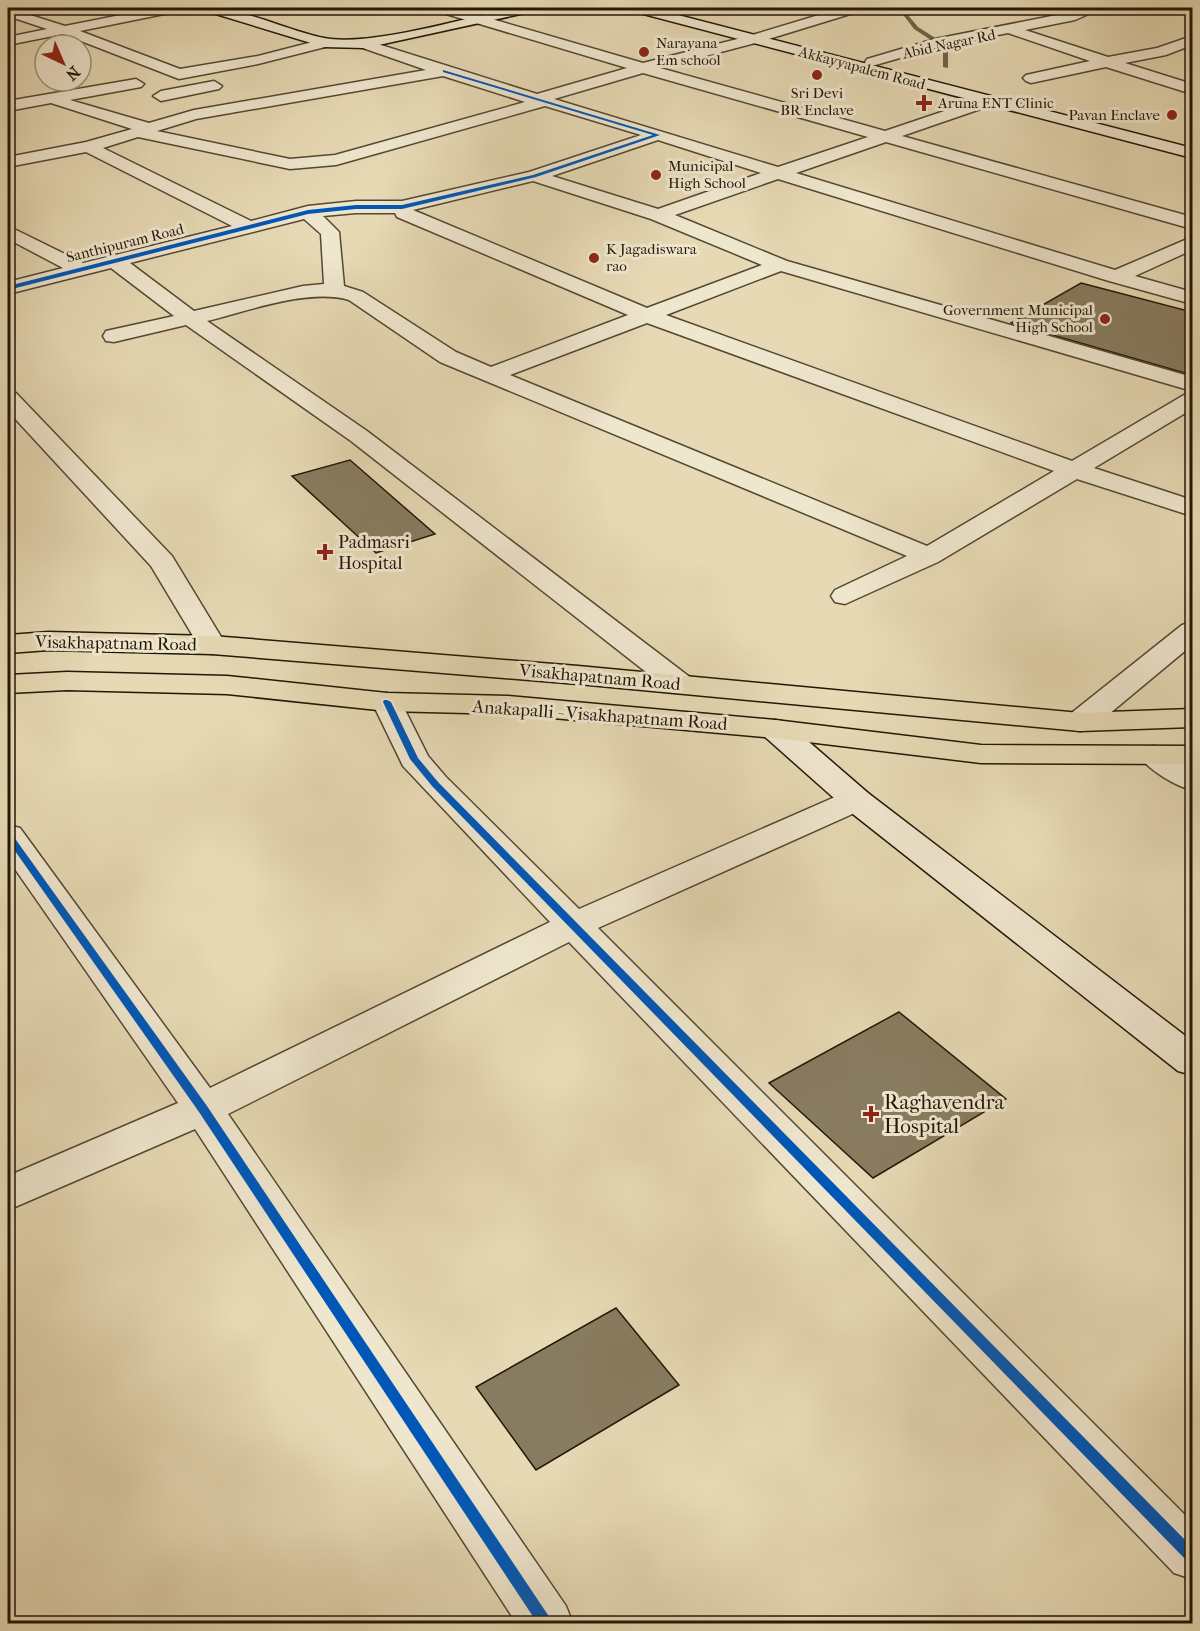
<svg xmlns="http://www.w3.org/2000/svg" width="1200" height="1631" font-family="'IM FELL French Canon',serif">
<rect width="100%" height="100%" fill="#e6d9b4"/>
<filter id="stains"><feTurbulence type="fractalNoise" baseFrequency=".00333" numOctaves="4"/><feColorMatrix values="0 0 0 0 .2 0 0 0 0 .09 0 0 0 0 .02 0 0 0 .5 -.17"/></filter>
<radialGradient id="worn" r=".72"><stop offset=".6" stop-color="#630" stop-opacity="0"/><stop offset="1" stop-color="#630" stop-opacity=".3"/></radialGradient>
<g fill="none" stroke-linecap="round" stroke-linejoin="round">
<path fill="#6f644b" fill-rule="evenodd" d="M898 8H902L918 27 948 46V68L943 67V48L914 29Z"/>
</g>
<g fill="#887c60" stroke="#221706" stroke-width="1.5">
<path d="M1081 283 1192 312V375L1011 323Z"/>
<path d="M350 460 435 534 376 553 292 476Z"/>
<path d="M899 1012 1006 1099 873 1178 769 1083Z"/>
<path d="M616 1308 679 1385 536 1470 476 1387Z"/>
</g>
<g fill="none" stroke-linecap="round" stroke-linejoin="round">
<defs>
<g id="street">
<path d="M8 8 65 26 156 8H180L174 12 80 31 180 69 258 56 324 39 331 43 329 46 258 64 179 79 63 34 8 45V37L47 29 8 16Z"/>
<path d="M435 8H454L643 63 749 36 842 8H861L860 11 759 42 660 68 885 131 983 98H995L997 101 995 104 902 136 1192 217V229L886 142 796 173 1115 270 1192 237V250L1135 276 1192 292V304L1109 281 778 179 675 215 787 261 1192 377V391L781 271 666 315 1072 461 1184 395 1192 393V409L1094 468 1192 500V516L1077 479 938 562 845 604 835 602 831 596 835 590 907 556 440 362 349 300C309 288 248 311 207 321L367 431 691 678 695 684 691 690 680 693 669 690 351 441 186 325 114 342 106 341 103 336 106 331 174 316 111 268 8 294V282L63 268 8 239V226L83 263 232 226 86 152 8 167V157L86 142 132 129 51 103 8 111V101L136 79 144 84 141 87 70 100 149 123 194 110 426 70 360 47 358 44 365 40 537 94 627 68 436 11ZM643 73 868 137 778 167 554 99ZM443 76 525 102 335 155 290 159 157 131 196 119ZM545 106 641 135 529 172 402 201H356L308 206 251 221 103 148 138 137 290 169 336 165ZM658 140 761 173 658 209 552 176ZM533 181 651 219 762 265 647 308 413 210ZM356 213H395L397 217 628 315 491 367 456 352 363 292 344 286 339 232 323 216ZM304 219 321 234 324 284 303 286 194 311 130 263ZM647 323 1054 471 927 546 510 375Z"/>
<path d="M1084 8H1102L1075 20 1025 30 1108 57 1157 48 1192 36V45L1166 55 1125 63 1192 84V94L1106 67 1031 83 1026 81 1023 78 1026 75 1090 61 1008 33 938 47 872 66 865 62 867 59 935 39 1067 13Z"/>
<path d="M1173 8H1192V14L1175 11Z"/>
<path d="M214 81 222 86 219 89 161 101 153 96 161 91Z"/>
<path d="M8 391 16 393 172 556 226 645 222 651 212 654 202 651 151 566 8 411Z"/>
<path d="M1192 622V645L1091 729 1080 731 1069 729 1065 722 1069 715 1182 625Z"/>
<path d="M387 693 398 696 428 756 446 777 579 909 844 793 856 790 868 793 872 800 868 807 598 928 1192 1522V1579L1174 1573 569 942 228 1114 566 1606 573 1624H517L195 1129 8 1210V1176L178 1103 8 859V825L20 828 210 1088 550 922 403 766 372 702 376 696Z"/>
<path d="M1154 746 1165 748 1192 766V790C1175 786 1149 770 1138 755L1143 748Z"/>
</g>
<g id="secondary">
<path d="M205 8C246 8 284 30 324 38 370 47 465 18 514 8H537L530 12 365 48 324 47 206 11Z"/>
<path d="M631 8H651L1192 148V158L632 11Z"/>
<path d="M775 720 786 722 868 793 1192 1041V1075L1178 1071 844 807 764 736 760 729 764 722Z"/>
</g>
<g id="primary">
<path d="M49 632 212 636 578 666 1080 713 1192 709V727L1080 731 578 684 212 654 49 650 8 653V635Z"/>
<path d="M67 672 227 676 387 693 508 696 775 720 981 745 1192 746V764L981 763 775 738 508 714 387 711 227 694 67 690 8 693V675Z"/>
</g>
</defs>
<use href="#street" stroke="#534832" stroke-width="3"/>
<use href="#secondary" stroke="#221706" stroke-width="3"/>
<use href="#primary" stroke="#221706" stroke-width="3"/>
<use href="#street" fill="#efe6ce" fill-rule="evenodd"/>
<use href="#secondary" fill="#efe6ce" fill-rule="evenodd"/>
<use href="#primary" fill="#e6d9b4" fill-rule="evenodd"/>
<defs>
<g id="cycleway">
<path d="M443 70 660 135 536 177 402 209H356L308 214 8 290V286L308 210 356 205H402L533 175 653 135 443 72Z"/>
<path d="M384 700H387L391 702 418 758 438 782 1192 1547V1562L1187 1561 432 786 410 759 383 702Z"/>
<path d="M8 832 11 833 207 1106 554 1624H538L199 1112 8 841Z"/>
</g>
</defs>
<use href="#cycleway" stroke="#efe6ce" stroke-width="4"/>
<use href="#cycleway" fill="#0057b8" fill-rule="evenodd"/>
</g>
<g fill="#8f2418" stroke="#efe6ce" stroke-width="2">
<circle cx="644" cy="52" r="6"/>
<circle cx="817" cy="75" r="6"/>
<path d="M921 94h6v6h6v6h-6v6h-6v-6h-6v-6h6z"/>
<circle cx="1172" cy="115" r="6"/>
<circle cx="656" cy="175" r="6"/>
<circle cx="594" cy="258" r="6"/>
<circle cx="1105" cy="319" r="6"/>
<path d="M322 543h6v6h6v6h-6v6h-6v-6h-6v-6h6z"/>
<path d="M868 1105h6v6h6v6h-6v6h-6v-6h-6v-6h6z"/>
</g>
<g text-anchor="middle" stroke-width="6" stroke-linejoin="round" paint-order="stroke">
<g font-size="15" fill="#221706" stroke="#efe6ce" text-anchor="start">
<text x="656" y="48">Narayana<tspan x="656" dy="17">Em school</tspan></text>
<text x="817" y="98" text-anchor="middle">Sri Devi<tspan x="817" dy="17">BR Enclave</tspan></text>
<text x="938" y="108">Aruna ENT Clinic</text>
<text x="1160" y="120" text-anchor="end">Pavan Enclave</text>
<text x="668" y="171">Municipal<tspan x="668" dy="17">High School</tspan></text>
<text x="606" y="254">K Jagadiswara<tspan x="606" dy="17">rao</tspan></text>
<text x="1093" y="315" text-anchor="end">Government Municipal<tspan x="1093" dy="17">High School</tspan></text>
</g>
<g font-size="15" fill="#221706" stroke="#efe6ce">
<text transform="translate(949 44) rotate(-12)" y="5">Abid Nagar Rd</text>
<text transform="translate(862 68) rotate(15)" y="5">Akkayyapalem Road</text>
<text transform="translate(125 243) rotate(-14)" y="5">Santhipuram Road</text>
</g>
<g font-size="18" fill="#221706" stroke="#efe6ce" text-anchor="start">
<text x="338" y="548">Padmasri<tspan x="338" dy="21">Hospital</tspan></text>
</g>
<g font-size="18" fill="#221706" stroke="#efe6ce">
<text transform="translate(116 643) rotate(1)" y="6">Visakhapatnam Road</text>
<text transform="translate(600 677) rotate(5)" y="6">Visakhapatnam Road</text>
<text transform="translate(600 715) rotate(4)" y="6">Anakapalli - Visakhapatnam Road</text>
</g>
<g font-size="21" fill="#221706" stroke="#efe6ce" text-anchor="start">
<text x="884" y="1109">Raghavendra<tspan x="884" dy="24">Hospital</tspan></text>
</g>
</g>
<rect width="1200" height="1631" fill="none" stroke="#e6d9b4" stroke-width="30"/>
<rect x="9" y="9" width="1182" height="1613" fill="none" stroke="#221706" stroke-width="3"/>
<rect x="15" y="15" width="1170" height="1601" fill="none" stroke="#221706" stroke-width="1.5"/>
<g transform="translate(63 63) rotate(136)"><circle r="28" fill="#efe6ce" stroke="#9d937e" stroke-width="1.5"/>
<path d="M0-4.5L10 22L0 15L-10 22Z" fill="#8f2418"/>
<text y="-9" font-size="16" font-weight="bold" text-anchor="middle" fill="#221706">N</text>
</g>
<rect width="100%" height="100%" filter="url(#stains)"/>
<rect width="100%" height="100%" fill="url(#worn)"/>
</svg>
